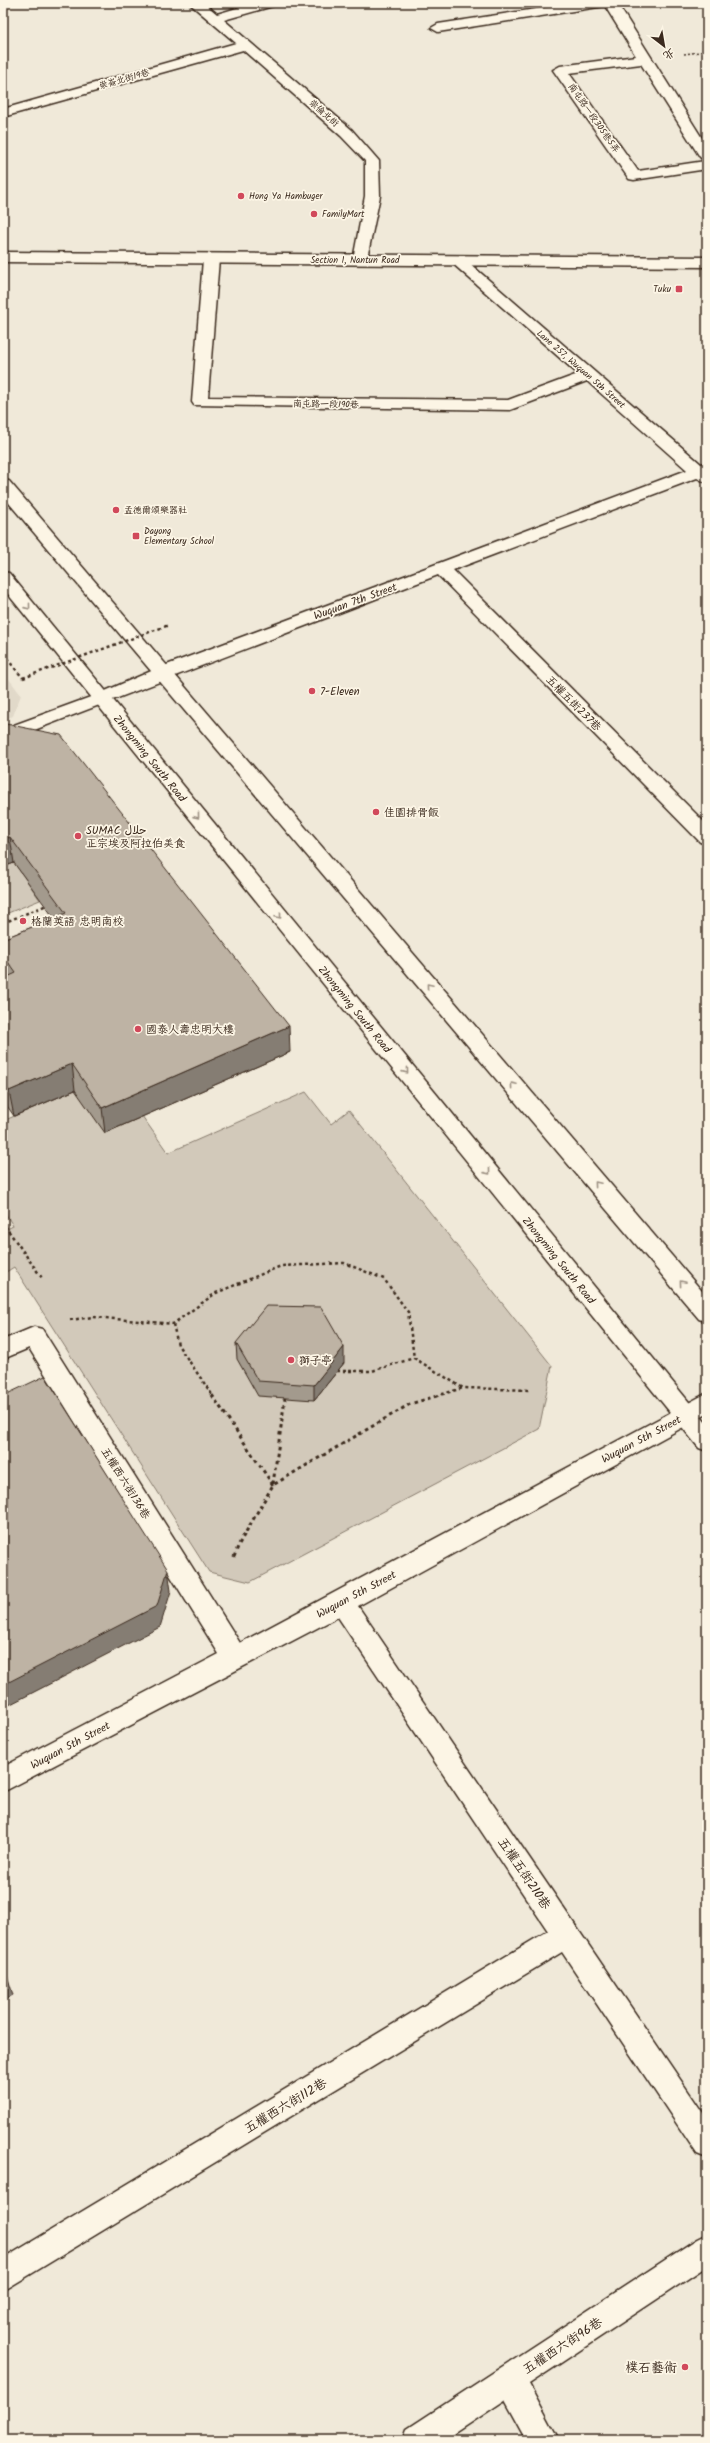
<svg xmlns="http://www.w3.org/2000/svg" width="710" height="2443" font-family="Kalam,'Playpen Sans Arabic','LXGW WenKai TC',sans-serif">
<rect width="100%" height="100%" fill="#f0e9d9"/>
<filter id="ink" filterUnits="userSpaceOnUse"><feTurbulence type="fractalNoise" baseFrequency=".025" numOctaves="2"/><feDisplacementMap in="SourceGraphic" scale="8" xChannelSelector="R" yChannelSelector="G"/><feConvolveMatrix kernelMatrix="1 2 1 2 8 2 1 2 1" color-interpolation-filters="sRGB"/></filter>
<g filter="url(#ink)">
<path fill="#e1d9c9" d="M3 671 21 695 13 716 3 720Z"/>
<g fill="#d2c9ba" stroke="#867a6c">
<path d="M3 847 40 900 3 915Z"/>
<path d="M75 1090 142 1116 168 1153 306 1092 331 1124 349 1110 552 1366 539 1429 250 1582 209 1572 14 1267 3 1274V1238L5 1237 3 1231 13 1226 3 1209V1121Z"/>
</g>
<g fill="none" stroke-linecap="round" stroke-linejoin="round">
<defs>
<g id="minor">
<path d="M189 3H204L217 14 254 3H275L273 6 224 20 352 130 379 161 380 196 366 263H356L353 260 365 196V161L341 136 243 50 3 117V109L236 43Z"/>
<path d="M576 3H617L707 146V169L634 180 629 179 553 70 560 66 636 56 605 6 438 32 431 28 438 24ZM641 64 700 157 705 161 638 171 569 73Z"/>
<path d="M211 254 219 259 208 397 508 400 578 374 451 262 448 259 451 256H461L701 464 707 463V483L697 478 453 570 707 825V844L700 842 438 575 3 742V729L96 695 156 669 687 470 587 381 510 410 194 405 192 402 203 259Z"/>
<path d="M34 1327 42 1329 240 1643 707 1393V1414L358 1606 707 2119V2158L697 2154 562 1952 3 2291V2259L548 1931 338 1617 3 1792V1767L219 1654 29 1348 3 1359V1340Z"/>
<path d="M707 2234V2266L529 2384 559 2440H527L505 2400 445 2440H403L407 2429 697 2239Z"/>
</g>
<g id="major">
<path d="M3 252 707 257V267L3 262Z"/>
<path d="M3 480 9 481 707 1297V1322L699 1319 3 496Z"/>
<path d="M3 572 9 573 707 1424V1451L699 1448 3 588Z"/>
</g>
</defs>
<use href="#minor" stroke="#3b2a1e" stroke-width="3"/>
<use href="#major" stroke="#3b2a1e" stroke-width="3"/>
<path stroke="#3b2a1e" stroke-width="1.5" stroke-dasharray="2 2" stroke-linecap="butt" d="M684 54 707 51"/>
<g stroke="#3b2a1e" stroke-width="2.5" stroke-dasharray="3 3" stroke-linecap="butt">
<path d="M3 654 23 678"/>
<path d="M3 923 47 905"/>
<path d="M5 1226 42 1278"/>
<path d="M70 1320 93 1317 173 1324 216 1293 281 1266 344 1263 384 1279 408 1312 414 1358 463 1388 531 1390"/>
<path d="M173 1324 178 1345 213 1396"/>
<path d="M337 1371H372L414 1358"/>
<path d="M436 1396 463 1388"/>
</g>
<g stroke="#3b2a1e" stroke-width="3" stroke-dasharray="3.5 3.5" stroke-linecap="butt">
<path d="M212 1395 273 1485"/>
<path d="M273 1484 285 1398"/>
<path d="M234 1557 239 1544 273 1485 410 1404 440 1395"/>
</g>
<use href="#minor" fill="#fcf5e5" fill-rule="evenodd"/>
<use href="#major" fill="#fcf5e5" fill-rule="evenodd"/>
<path stroke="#3b2a1e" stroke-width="2.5" stroke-dasharray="3 3" stroke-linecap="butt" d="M23 678 169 625"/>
</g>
<g fill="#a39a8d" stroke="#3b2a1e">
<path d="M3 725 290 1052 105 1133 75 1090 14 1116 3 1100V979L5 978 3 975V939L54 918 14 863 3 867Z"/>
<path d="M236 1343 344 1363 314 1400 258 1396 237 1359Z"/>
</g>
<g fill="#857d73" stroke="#3b2a1e">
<path d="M10 837 14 863 3 867V839Z"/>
<path d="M289 1026 290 1052 105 1133 102 1108Z"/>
<path d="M72 1064 75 1090 14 1116 9 1091Z"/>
<path d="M344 1347V1363L314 1400V1385Z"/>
<path d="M168 1570 171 1591 160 1627 3 1708V1685Z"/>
<path d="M7 1975 13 1995 3 2000V1977Z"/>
</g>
<g fill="#beb3a4" stroke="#3b2a1e">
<path d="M6 724 61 735 289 1026 102 1108 72 1064 9 1091 3 1082V979L16 973 3 955V939L66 913 10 837 3 839V725Z"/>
<path d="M266 1306 321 1307 344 1347 314 1385 258 1381 236 1343Z"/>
<path d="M45 1376 168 1570 157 1606 3 1685V1386L7 1394Z"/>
<path d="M3 1968 7 1975 3 1977Z"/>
</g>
<defs><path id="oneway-chevron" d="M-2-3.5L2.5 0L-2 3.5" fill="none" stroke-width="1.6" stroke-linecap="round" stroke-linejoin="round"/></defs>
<g stroke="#9c9082">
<use href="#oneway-chevron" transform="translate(28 607) rotate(51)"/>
<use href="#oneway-chevron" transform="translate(197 816) rotate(51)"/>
<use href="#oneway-chevron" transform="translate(279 916) rotate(51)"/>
<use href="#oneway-chevron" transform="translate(429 986) rotate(-130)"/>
<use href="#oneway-chevron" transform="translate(406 1071) rotate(51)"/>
<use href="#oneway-chevron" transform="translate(513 1085) rotate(-130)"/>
<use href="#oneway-chevron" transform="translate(488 1172) rotate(51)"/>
<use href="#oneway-chevron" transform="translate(597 1184) rotate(-130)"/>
<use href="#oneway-chevron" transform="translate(682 1283) rotate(-130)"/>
</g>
</g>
<g fill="#d1495b" stroke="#fcf5e5" stroke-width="1.5">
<circle cx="241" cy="196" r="4"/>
<circle cx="314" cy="214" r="4"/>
<rect x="675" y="285" width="8" height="8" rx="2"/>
<circle cx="116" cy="510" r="4"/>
<rect x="132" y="532" width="8" height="8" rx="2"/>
<circle cx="312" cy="691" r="4"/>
<circle cx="376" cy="812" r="4"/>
<circle cx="78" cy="836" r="4"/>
<circle cx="23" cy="921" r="4"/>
<circle cx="138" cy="1029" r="4"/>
<circle cx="291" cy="1360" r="4"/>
<circle cx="685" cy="2367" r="4"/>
</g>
<g text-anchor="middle" stroke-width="3.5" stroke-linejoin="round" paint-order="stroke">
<g font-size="9" fill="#3b2a1e" stroke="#fcf5e5">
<text transform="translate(124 79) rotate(-16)" y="3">崇崙北街19巷</text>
<text transform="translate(324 113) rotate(41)" y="3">崇倫北街</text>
<text transform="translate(594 118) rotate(55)" y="3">南屯路一段305巷5弄</text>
<text x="355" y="263">Section 1, Nantun Road</text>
<text transform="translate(581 369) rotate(41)" y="3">Lane 257, Wuquan 5th Street</text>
<text transform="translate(326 404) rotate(1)" y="3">南屯路一段190巷</text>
</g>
<g font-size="9" fill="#3b2a1e" stroke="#fcf5e5" text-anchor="start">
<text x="249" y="199">Hong Ya Hambuger</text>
<text x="322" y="217">FamilyMart</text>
<text x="671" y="292" text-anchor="end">Tuku</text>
<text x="124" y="513">孟德爾頌樂器社</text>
<text x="144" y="534">Dayong<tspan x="144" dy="10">Elementary School</tspan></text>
</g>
<g font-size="11" fill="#3b2a1e" stroke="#fcf5e5">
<text transform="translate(355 601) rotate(-20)" y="4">Wuquan 7th Street</text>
<text transform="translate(574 703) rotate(45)" y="4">五權五街237巷</text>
<text transform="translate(150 758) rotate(51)" y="4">Zhongming South Road</text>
<text transform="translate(355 1009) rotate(51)" y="4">Zhongming South Road</text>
<text transform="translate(559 1260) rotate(51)" y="4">Zhongming South Road</text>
<text transform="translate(641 1439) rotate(-28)" y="4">Wuquan 5th Street</text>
<text transform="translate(126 1483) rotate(58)" y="4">五權西六街136巷</text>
<text transform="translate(356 1594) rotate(-28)" y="4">Wuquan 5th Street</text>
<text transform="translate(70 1745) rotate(-28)" y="4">Wuquan 5th Street</text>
</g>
<g font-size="11" fill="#3b2a1e" stroke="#fcf5e5" text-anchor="start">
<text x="320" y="695">7-Eleven</text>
<text x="384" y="816">佳園排骨飯</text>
<text x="86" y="834">SUMAC حلال<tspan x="86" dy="13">正宗埃及阿拉伯美食</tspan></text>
<text x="31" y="925">格蘭英語 忠明南校</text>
<text x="146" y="1033">國泰人壽忠明大樓</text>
<text x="299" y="1364">獅子亭</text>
</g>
<g font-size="13" fill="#3b2a1e" stroke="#fcf5e5">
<text transform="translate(525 1873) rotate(56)" y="5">五權五街210巷</text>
<text transform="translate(285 2105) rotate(-31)" y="5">五權西六街112巷</text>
<text transform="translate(562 2345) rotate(-33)" y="5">五權西六街96巷</text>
</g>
<g font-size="13" fill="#3b2a1e" stroke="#fcf5e5" text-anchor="end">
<text x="677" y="2372">樸石藝術</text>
</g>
</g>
<rect width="710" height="2443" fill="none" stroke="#fcf5e5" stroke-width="16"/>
<rect x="8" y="8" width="694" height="2427" fill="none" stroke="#3b2a1e" stroke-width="1.5" filter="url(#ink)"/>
<g transform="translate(664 46) rotate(149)" stroke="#fcf5e5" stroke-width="3" paint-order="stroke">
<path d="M0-3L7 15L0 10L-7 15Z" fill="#3b2a1e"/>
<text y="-6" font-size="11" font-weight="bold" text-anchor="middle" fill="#3b2a1e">北</text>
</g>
</svg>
